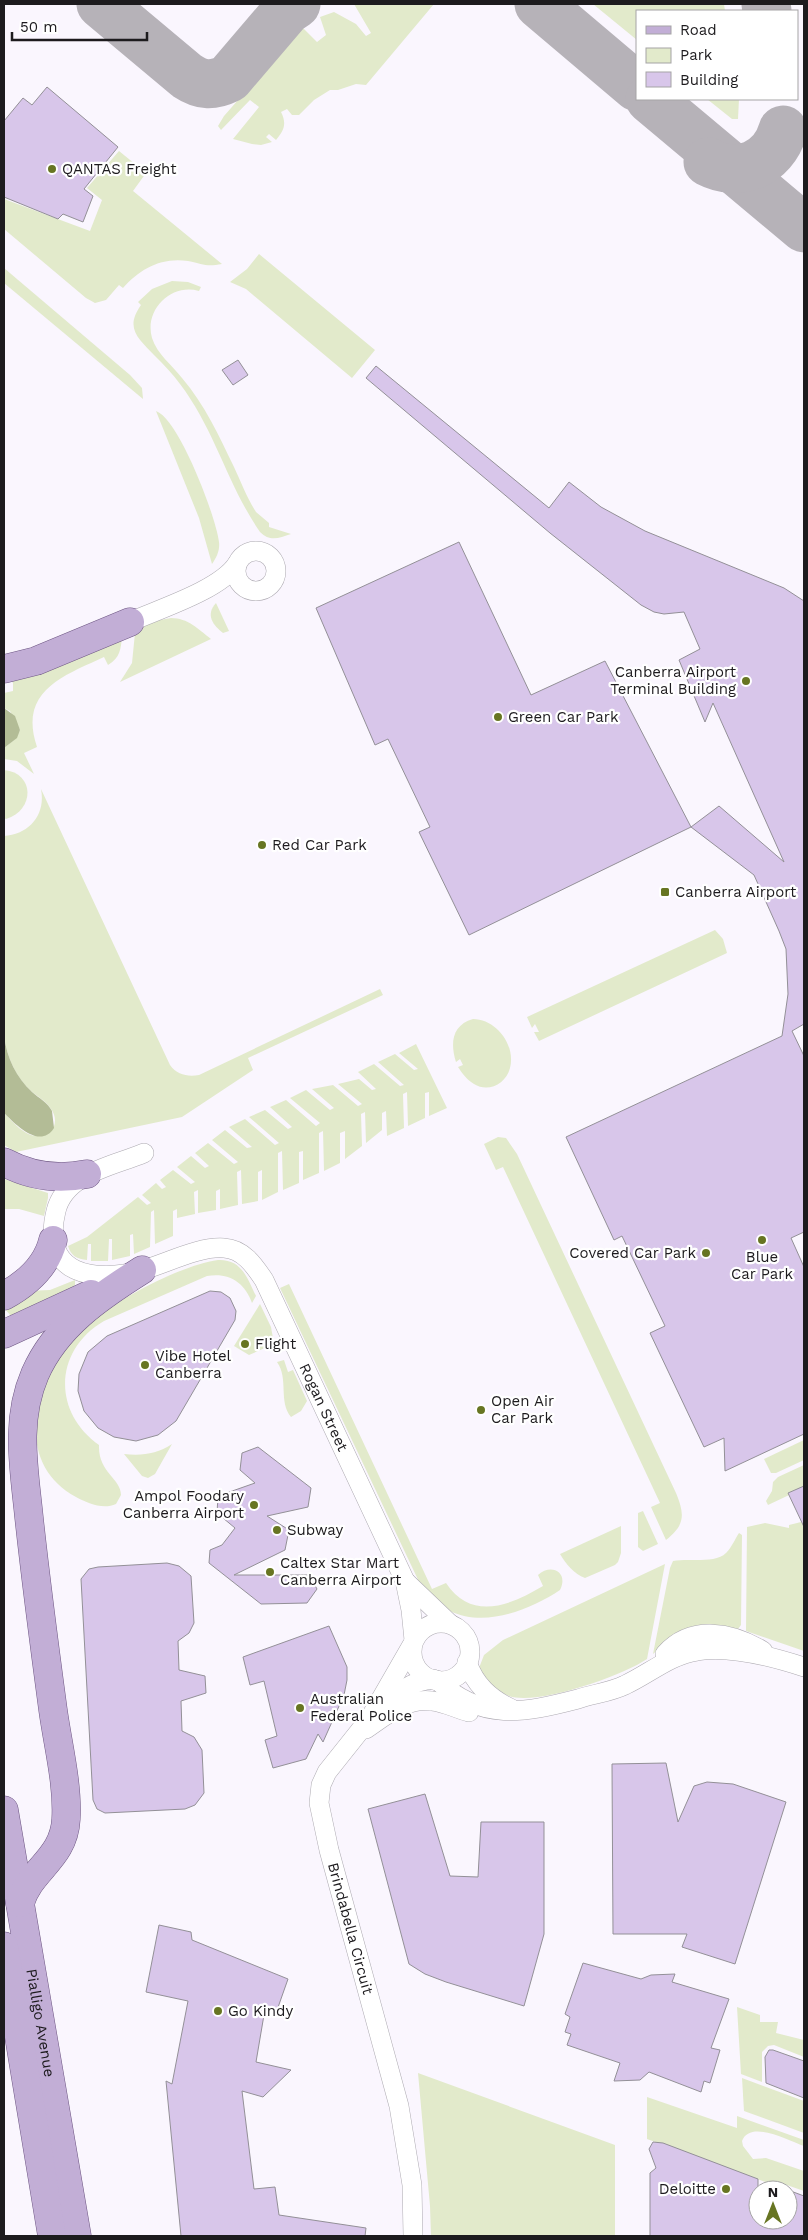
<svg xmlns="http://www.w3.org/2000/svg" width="808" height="2240" font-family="'Work Sans',sans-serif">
<rect width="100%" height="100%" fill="#faf6fe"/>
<g fill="#e2eacb">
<path d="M354 4H434L366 85 356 84 338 90H330L314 100 299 115H292L287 109 281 112C287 124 284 130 276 140L269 134 266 137 272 142 261 145 252 144 233 139 259 107 250 100 221 130 218 126 224 116 302 27 317 42 326 35 320 17 334 12 356 24 366 36 371 33Z"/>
<path d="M593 4H724L725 11H637V40Z"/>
<path d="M707 99H739L738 119H732Z"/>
<path d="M119 151 146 173 133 191 222 264C206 267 203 264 188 261 161 257 140 269 123 288L119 285 106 300 95 303 86 298 4 229V199L90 231 102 200 87 188Z"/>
<path d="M259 254 375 350 352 378 246 289 230 282 247 269Z"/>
<path d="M4 268 130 375 142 388 143 399 4 283Z"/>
<path d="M172 281 188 282 201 287 199 291C171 283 144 310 152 338 157 354 172 365 182 378 205 405 219 436 234 467 241 482 247 498 256 512L269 523V527L291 534C279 538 270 542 260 532 228 486 215 430 180 384 173 374 164 365 155 356 139 339 124 329 141 305L138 302 152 289Z"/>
<path d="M156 411C179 419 216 517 219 542 220 550 217 557 212 564L199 518Z"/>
<path d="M216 603 229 631 223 633C213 625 205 615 216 603Z"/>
<path d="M171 618C188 618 198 629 211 639L120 682 132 663 135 633 149 622Z"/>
<path d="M122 636C121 649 120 658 108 665L104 657C63 676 18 691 37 747L24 753 34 774 17 761 4 759V748L14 740 20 730 10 711 4 708V693L13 691V683L10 679Z"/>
<path d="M4 770C35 773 35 810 6 819L4 818Z"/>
<path d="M41 789 170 1065C177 1075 188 1077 199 1075L380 989 383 995 248 1058 253 1070 182 1117 16 1152 4 1145V1113C13 1122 24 1136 38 1136 53 1137 60 1121 51 1109 47 1102 37 1096 31 1091 15 1076 7 1057 4 1036V836C29 834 46 815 41 789Z"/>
<path d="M715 930 723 939 727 953 539 1041 534 1032H539L535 1024 532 1028 527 1017Z"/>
<path d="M473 1019C496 1019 516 1045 510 1068 506 1084 488 1093 474 1084 467 1080 462 1073 458 1067L463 1065 460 1059 456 1062C450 1043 452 1025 473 1019Z"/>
<path d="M416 1044 447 1108 429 1116V1092L425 1093V1118L408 1126 407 1092 403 1094 404 1128 387 1136 386 1111 382 1113V1130L366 1143 365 1112 361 1114 362 1146 345 1159V1131L340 1133V1163L324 1171 323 1131 319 1133V1173L303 1180V1151L299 1152V1183L283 1190 282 1151 278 1153V1192L262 1200V1170L258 1172V1201L242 1204 241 1170 237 1172 238 1205 220 1209V1189L216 1191V1210L198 1213V1190L194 1192 195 1214 177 1218V1209L173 1211V1236L155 1244 154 1210 151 1212 150 1247 134 1254 133 1234 130 1235V1256L112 1260V1239H109L108 1261H91V1244H88L87 1260C77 1259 71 1256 68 1246L87 1237 138 1197 147 1205 151 1203 142 1195 156 1183 162 1189 166 1187 160 1180 173 1170 191 1184 195 1182 177 1167 191 1156 205 1168 209 1166 195 1153 208 1143 234 1164 238 1162 212 1140 225 1130 247 1148 252 1147 229 1127 245 1119 275 1145 279 1143 249 1117 265 1110 288 1129 292 1127 270 1107 286 1100 316 1126 320 1123 290 1098 306 1090 330 1110 334 1108 312 1089 333 1085 358 1106 362 1104 338 1084 359 1079 372 1090 376 1089 358 1072 374 1064 400 1086 404 1085 378 1062 395 1054 414 1070 418 1069 399 1053Z"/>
<path d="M498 1137 506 1138 517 1154 676 1493C685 1515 685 1525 666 1540L651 1507 660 1503 503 1167 496 1170 484 1144Z"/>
<path d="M4 1179 48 1193V1198L44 1216 19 1209H4Z"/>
<path d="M218 1260C242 1259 247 1278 256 1296L252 1303C245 1282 228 1272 207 1276L104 1321C54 1350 52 1412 99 1445 98 1473 121 1478 121 1495L116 1504C103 1510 87 1503 76 1497 5 1458 40 1365 89 1324 119 1298 179 1266 218 1260Z"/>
<path d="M75 1280V1285L71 1288 11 1316 5 1309 26 1291 50 1290Z"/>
<path d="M289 1284 432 1589 446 1583C472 1622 511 1605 543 1586L538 1575C551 1563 569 1572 560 1590 530 1610 485 1628 450 1611 439 1606 430 1595 421 1586L280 1288Z"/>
<path d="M260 1304 271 1327 274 1344 249 1355 234 1346Z"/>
<path d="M284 1360 288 1372 293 1370 307 1401 301 1411 291 1417C278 1401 289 1379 277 1362Z"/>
<path d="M804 1440V1460L776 1473H771L764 1459Z"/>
<path d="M172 1444 155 1474 148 1478 142 1476 124 1454C142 1456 157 1454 172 1444Z"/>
<path d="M804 1465V1488L768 1505 766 1501 772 1491 773 1482 778 1477Z"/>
<path d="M643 1511 658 1544 643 1551 638 1547V1513Z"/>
<path d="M801 1522 804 1524V1651L746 1631 747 1527 765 1523 789 1528V1525Z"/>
<path d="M621 1526V1553L618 1562 615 1565 585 1578C574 1574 566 1564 560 1554Z"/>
<path d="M739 1533 742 1535 741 1625 738 1629 714 1625 666 1643 653 1654 670 1568 673 1561C689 1558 715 1564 726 1553 732 1547 735 1539 739 1533Z"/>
<path d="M665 1564 647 1659C622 1676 537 1706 509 1696 494 1691 487 1680 479 1668L484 1655 503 1640Z"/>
<path d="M737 2007 760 2015V2022H778L776 2033 804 2040V2057L774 2045 768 2046 762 2052V2082L741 2074Z"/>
<path d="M418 2073 615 2145V2236H431L430 2206Z"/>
<path d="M742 2078 804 2101V2133L744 2111Z"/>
<path d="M647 2097 737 2128V2116L804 2140V2146C790 2141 750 2119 742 2141L743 2146 753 2159 766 2158 804 2171V2191L781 2183 774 2185 647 2139Z"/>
</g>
<g fill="#b3bc96">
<path d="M4 708 15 716 20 730 17 738 4 748Z"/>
<path d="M4 1036C7 1058 16 1077 32 1092 39 1098 48 1103 52 1111L54 1128C40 1150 15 1124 4 1113Z"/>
</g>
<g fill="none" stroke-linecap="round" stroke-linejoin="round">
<g stroke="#b6b2b8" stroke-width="49">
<path d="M101 4 187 76C202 86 213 86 229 78L287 10 296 4"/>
<path d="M539 4 637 87"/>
<path d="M766 4 767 11"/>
<path d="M650 99 804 228"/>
<path d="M708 162C739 178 773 164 783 130"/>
</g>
</g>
<g fill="#d8c6ea" stroke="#939097">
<path d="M47 87 118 147 84 189 93 196 83 222 63 214 58 219 4 197V121L23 98 32 105Z"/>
<path d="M238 360 248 375 233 385 222 370Z"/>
<path d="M376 366 549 508 569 482 601 507 645 531 784 588 804 601V1024L792 1031 804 1056V1232L791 1238 804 1267V1434L725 1471 724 1438 704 1447 650 1333 665 1326 622 1236 614 1240 566 1137 782 1036 788 994 786 949 779 931 754 875 691 827 719 806 784 862 713 703 705 722 679 660 700 649 684 612 664 614 654 612 641 605 550 533 366 378Z"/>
<path d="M459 542 531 695 605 661 691 827 469 935 419 832 430 827 388 739 375 745 316 608Z"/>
<path d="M210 1291 221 1292 230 1298 236 1311 235 1320 176 1421 158 1435 136 1441 114 1437 98 1428 84 1411 78 1391 79 1374 88 1352 107 1336Z"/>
<path d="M258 1447 311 1488 308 1507 267 1516 289 1530 285 1550 234 1575H309L317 1589 307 1603 261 1604 209 1563 210 1550 222 1545 235 1528 217 1513 218 1496 255 1483 240 1470 242 1453Z"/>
<path d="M804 1486V1527L788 1493Z"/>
<path d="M167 1563 179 1566 191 1576 194 1623 189 1633 178 1641 179 1670 205 1676 206 1693 181 1701 182 1731 194 1737 202 1750 204 1793 195 1805 185 1809 105 1813 97 1809 93 1800 81 1579 89 1569 98 1567Z"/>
<path d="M329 1626 347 1667V1680L344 1695 323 1742 318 1734 306 1759 273 1768 265 1740 277 1736 264 1681 250 1685 243 1657Z"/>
<path d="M666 1763 678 1822 694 1786 707 1782 733 1784 786 1802 735 1964 682 1947 687 1934H613L612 1764Z"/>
<path d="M425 1794 450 1876 478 1877 481 1822H544V1934L524 2006 446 1982 425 1974 409 1964 368 1809Z"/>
<path d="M159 1925 191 1932 192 1940 288 1979 276 2013 265 2009 256 2062 291 2070 263 2097 242 2091 254 2189 275 2187 279 2215 366 2228 365 2236H181L166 2081 172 2084 188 2001 146 1992Z"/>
<path d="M583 1963 641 1979 651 1975 675 1974 672 1982 729 1999 711 2048 720 2050 710 2083 704 2081 701 2092 649 2072 640 2080 614 2081 620 2063 567 2045 571 2034 565 2032 570 2017 565 2014Z"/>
<path d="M769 2050H773L804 2061V2098L766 2083 765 2057Z"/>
<path d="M653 2142 663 2143 758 2179V2220H788V2190L804 2196V2236H650V2173L656 2168 649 2149Z"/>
</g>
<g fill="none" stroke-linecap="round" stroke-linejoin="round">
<defs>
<g id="street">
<circle cx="256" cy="571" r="20"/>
<path d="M130 622C159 609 220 590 237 564"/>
<path id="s1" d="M144 1153C114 1166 65 1173 56 1211 40 1276 95 1283 143 1270 167 1263 200 1246 224 1248 243 1249 254 1265 264 1280L405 1581 411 1610 414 1640"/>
<path d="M406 1582 450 1624"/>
<circle cx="441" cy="1652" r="29"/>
<path id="s2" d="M412 1645 370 1718 327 1772 321 1785 319 1803 329 1850 399 2106 412 2185 413 2236"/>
<path d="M665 1654C692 1624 732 1632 763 1651"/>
<path d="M467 1662C475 1685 490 1699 512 1709"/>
<path d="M437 1680C481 1722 524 1713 578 1699 593 1694 611 1692 625 1685 649 1674 670 1655 697 1651 730 1645 773 1657 804 1667"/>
<path d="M382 1707C397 1693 411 1681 433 1679"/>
<path d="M366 1729C385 1716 407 1697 432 1701 444 1702 457 1709 469 1712"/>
</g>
<g id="primary">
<path d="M4 669 36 661 130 622"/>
<path d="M4 1162C30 1176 58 1180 87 1174"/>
<path d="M4 1296C26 1284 47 1266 53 1240"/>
<path d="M4 1334 91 1294"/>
<path id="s3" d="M4 1810 77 2236"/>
<path d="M20 1903C30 1869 64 1859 66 1819 68 1784 58 1746 53 1710 44 1643 35 1576 28 1508 23 1462 16 1418 35 1374 56 1326 99 1297 142 1270"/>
<path d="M4 1946 52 2236"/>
</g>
</defs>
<use href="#street" stroke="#adaab1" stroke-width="20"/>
<use href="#primary" stroke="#6e5783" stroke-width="29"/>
<use href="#street" stroke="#fff" stroke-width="19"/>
<use href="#primary" stroke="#c2aed6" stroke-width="28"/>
</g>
<g fill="#677522" stroke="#fff" stroke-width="2">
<circle cx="52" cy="169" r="5"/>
<circle cx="746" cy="681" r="5"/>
<circle cx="498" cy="717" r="5"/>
<circle cx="262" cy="845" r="5"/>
<rect x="660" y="887" width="10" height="10" rx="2.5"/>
<circle cx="762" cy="1240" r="5"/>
<circle cx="706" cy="1253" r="5"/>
<circle cx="245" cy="1344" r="5"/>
<circle cx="145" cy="1365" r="5"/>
<circle cx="481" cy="1410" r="5"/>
<circle cx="254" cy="1505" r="5"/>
<circle cx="277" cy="1530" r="5"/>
<circle cx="270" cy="1572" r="5"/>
<circle cx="300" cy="1708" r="5"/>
<circle cx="218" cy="2011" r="5"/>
<circle cx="726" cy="2189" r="5"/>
</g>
<g text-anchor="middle" stroke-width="4.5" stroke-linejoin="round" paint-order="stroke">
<g font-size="15" fill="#1d1b1e" stroke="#fff" text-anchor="start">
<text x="62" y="174">QANTAS Freight</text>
<text x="736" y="677" text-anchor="end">Canberra Airport<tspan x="736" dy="17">Terminal Building</tspan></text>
<text x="508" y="722">Green Car Park</text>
<text x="272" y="850">Red Car Park</text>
<text x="675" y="897">Canberra Airport</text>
<text x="696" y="1258" text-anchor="end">Covered Car Park</text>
<text x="762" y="1262" text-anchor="middle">Blue<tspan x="762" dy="17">Car Park</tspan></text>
<text x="255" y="1349">Flight</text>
<text x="155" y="1361">Vibe Hotel<tspan x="155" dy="17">Canberra</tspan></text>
<text x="491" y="1406">Open Air<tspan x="491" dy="17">Car Park</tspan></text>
<text x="244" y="1501" text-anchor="end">Ampol Foodary<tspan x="244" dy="17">Canberra Airport</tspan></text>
<text x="287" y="1535">Subway</text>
<text x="280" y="1568">Caltex Star Mart<tspan x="280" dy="17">Canberra Airport</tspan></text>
<text x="310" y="1704">Australian<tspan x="310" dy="17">Federal Police</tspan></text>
<text x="228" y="2016">Go Kindy</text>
<text x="716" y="2194" text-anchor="end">Deloitte</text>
</g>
<g font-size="15" fill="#1d1b1e" stroke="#fff">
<text dy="5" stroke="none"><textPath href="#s1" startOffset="525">Rogan Street</textPath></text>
<text dy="5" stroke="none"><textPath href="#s2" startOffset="315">Brindabella Circuit</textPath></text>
<text dy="5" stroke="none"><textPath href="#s3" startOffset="216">Pialligo Avenue</textPath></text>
</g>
</g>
<rect width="808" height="2240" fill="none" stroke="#1d1b1e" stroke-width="10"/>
<rect x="636" y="10" width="162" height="90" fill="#ffffff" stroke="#a5a4a5"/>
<rect x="646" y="26" width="25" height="8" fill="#c2aed6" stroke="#a5a4a5"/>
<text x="680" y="35" font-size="15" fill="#1d1b1e">Road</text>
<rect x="646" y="48" width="25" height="15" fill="#e2eacb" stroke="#a5a4a5"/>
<text x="680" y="60" font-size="15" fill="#1d1b1e">Park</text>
<rect x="646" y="72" width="25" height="15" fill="#d8c6ea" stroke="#a5a4a5"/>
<text x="680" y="85" font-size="15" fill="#1d1b1e">Building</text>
<g transform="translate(773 2205)"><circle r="24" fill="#ffffff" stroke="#a5a4a5"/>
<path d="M0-4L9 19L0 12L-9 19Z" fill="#677522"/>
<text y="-8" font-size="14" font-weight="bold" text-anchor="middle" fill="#1d1b1e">N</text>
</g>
<path d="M12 32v8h135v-8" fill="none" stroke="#1d1b1e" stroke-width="2.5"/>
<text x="20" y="32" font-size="15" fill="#1d1b1e" stroke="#ffffff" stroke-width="4" paint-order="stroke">50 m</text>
</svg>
